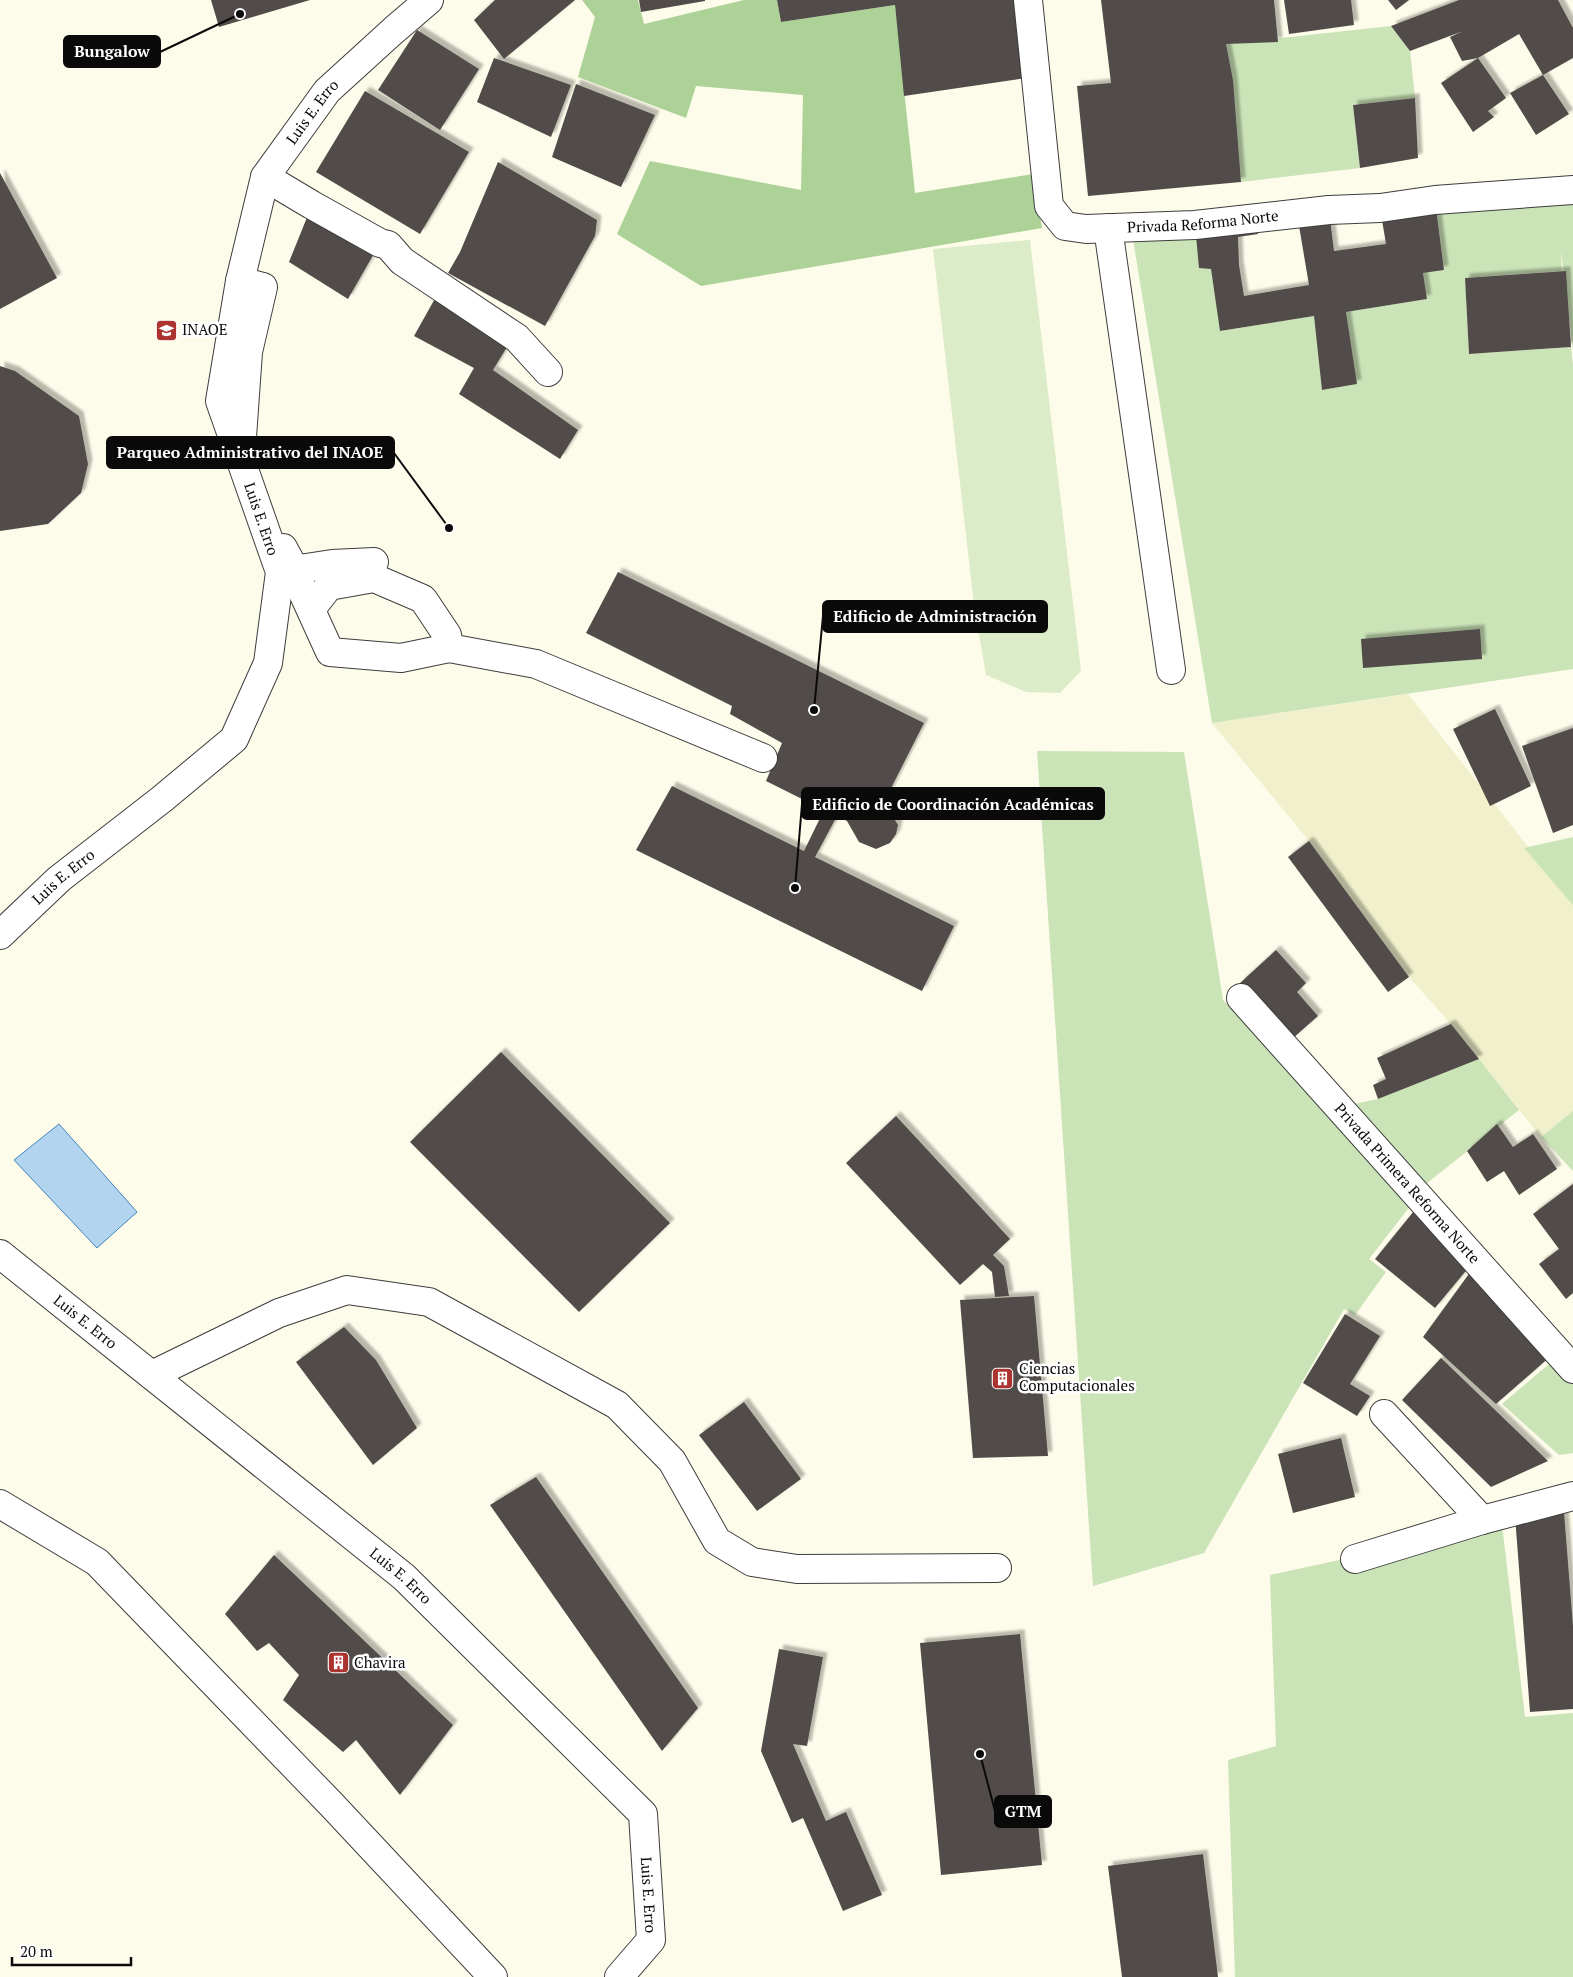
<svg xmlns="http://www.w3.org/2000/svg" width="1573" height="1977" font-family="'PT Serif',serif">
<defs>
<filter id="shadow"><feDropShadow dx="4.5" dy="-4.5" stdDeviation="1" flood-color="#0004"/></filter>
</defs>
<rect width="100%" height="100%" fill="#fdfbe9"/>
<path fill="#f0f0cc" d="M1408 694 1573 904V1111L1541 1137 1451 1024 1409 977 1309 841 1212 723Z"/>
<g fill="#cae3b7">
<path d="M1391 26 1410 51 1415 98 1353 105 1360 168 1241 182 1226 44Z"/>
<path d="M1573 190V351L1561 250 1562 271 1465 278 1469 354 1571 347 1573 365V669L1212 723 1131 227 1195 225 1211 269 1221 331 1314 316 1323 390 1356 384 1346 312 1427 299 1423 273 1444 270 1435 200Z"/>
<path d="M1037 751 1184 752 1223 1000 1415 1200 1369 1259 1386 1272 1355 1315 1344 1309 1204 1553 1093 1586Z"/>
<path d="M1573 837V905L1524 848Z"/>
<path d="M1479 1059 1519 1110 1417 1191 1339 1107 1378 1099Z"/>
<path d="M1573 1111V1171L1541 1137Z"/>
<path d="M1555 1359 1573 1379V1453L1559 1455 1502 1404Z"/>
<path d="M1502 1525 1525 1717 1573 1713V1977H1235L1228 1760 1276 1746 1270 1575Z"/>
</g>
<path fill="#add298" d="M582 0H638L644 24 744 0H777L781 22 895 5 915 193 1033 174 1042 228 701 286 617 234 650 161 801 190 803 95 696 86 686 118 578 77 595 17Z"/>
<path fill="#dcebc8" d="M1030 240 1081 671 1060 693 1026 692 986 675 974 604 933 249Z"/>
<path fill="#b3d4ef" stroke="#4183bf" d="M59 1124 137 1212 97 1248 14 1160Z"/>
<g fill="#514c48" filter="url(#shadow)">
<path d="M211 0H310L219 27Z"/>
<path d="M495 0H575L504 59 474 20Z"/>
<path d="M639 0H705V1L641 12Z"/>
<path d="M777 0H1018L1026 78 904 96 895 5 781 22Z"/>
<path d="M1101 0H1274L1278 42 1226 44 1233 80 1241 182 1088 196 1077 86 1111 83Z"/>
<path d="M1284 0H1351L1354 25 1289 34Z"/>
<path d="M1388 0H1409L1396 10Z"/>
<path d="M1459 0H1558L1573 28V58L1543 75 1569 114 1536 135 1510 93 1543 75 1519 34 1478 58 1506 98 1488 111 1494 117 1473 132 1441 83 1478 58 1462 61 1450 37 1463 31 1410 51 1391 26Z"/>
<path d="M417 30 479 69 440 130 378 90Z"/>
<path d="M494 58 571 85 551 137 477 102Z"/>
<path d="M576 84 655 115 621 187 552 157Z"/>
<path d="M365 91 469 152 420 234 316 172Z"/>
<path d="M1415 98 1418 158 1360 168 1353 105Z"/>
<path d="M498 162 597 220 595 236 545 326 448 273 460 252Z"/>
<path d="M0 173 57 278 0 309Z"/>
<path d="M1435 200 1444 270 1423 273 1427 299 1346 312 1357 384 1322 390 1314 316 1220 331 1211 269 1199 268 1195 225 1257 218 1258 234 1238 237 1239 265 1244 296 1309 285 1297 214 1329 210 1334 251 1386 244 1380 208Z"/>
<path d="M312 205 380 243 348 299 289 262Z"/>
<path d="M1566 271 1571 347 1469 354 1465 278Z"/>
<path d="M437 295 513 337 493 370 578 430 560 459 459 394 474 368 414 336Z"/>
<path d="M0 366 15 371 79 416 88 464 81 493 48 524 0 531Z"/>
<path d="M618 572 924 723 884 802 898 825 896 834 890 843 876 849 859 842 847 821 837 816 815 857 954 926 922 991 636 850 672 786 804 851 824 810 766 781 782 743 730 714 732 706 586 633Z"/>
<path d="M1480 629 1482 659 1363 668 1361 639Z"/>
<path d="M1495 709 1531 786 1490 806 1453 729Z"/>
<path d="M1573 728V825L1553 833 1522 746Z"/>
<path d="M1309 841 1409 977 1388 992 1288 857Z"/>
<path d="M1276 950 1306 983 1297 992 1318 1016 1292 1039 1240 983Z"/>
<path d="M1451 1024 1479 1059 1378 1099 1373 1085 1386 1079 1377 1058Z"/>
<path d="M501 1052 670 1223 579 1312 410 1142Z"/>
<path d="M896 1116 1010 1239 993 1255 1004 1266 1009 1296 995 1297 992 1272 983 1264 960 1285 846 1163Z"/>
<path d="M1497 1124 1513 1147 1533 1134 1557 1169 1519 1195 1504 1171 1487 1182 1467 1151Z"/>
<path d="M1573 1184V1293L1566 1299 1539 1264 1559 1249 1533 1214Z"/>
<path d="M1414 1211 1474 1261 1435 1308 1375 1259Z"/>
<path d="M1474 1267 1552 1355 1496 1404 1423 1337Z"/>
<path d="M1034 1296 1048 1456 973 1458 960 1300Z"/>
<path d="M1345 1314 1380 1336 1350 1384 1370 1396 1357 1416 1303 1383Z"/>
<path d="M344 1327 376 1360 417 1428 373 1465 296 1362Z"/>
<path d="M1441 1358 1548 1461 1491 1487 1402 1400Z"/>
<path d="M744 1402 801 1479 757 1511 699 1435Z"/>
<path d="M1341 1438 1355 1497 1293 1513 1278 1454Z"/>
<path d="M536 1477 698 1708 662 1751 490 1505Z"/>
<path d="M1564 1512 1573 1626V1709L1530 1712 1515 1516Z"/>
<path d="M274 1555 453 1725 400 1795 356 1740 343 1752 283 1700 299 1675 269 1643 257 1651 225 1614Z"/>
<path d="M1020 1634 1042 1865 941 1875 920 1643Z"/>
<path d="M779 1649 823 1657 807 1746 793 1744 826 1821 846 1812 882 1895 843 1911 803 1818 792 1823 761 1751Z"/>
<path d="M1203 1854 1218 1977H1122L1108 1866Z"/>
</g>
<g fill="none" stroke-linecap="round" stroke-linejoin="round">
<defs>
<g id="minor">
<path id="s1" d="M1028 0 1049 206 1065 226 1086 229 1195 225 1329 210 1380 208 1435 200 1573 190"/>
<path d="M265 177 312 205 380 243 388 245 402 261 517 338 548 372"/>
<path d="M1108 228 1171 670"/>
<path d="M240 281 263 287 248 352 242 437 245 447"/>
<path d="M283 548 295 570 304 595 330 652 401 658 449 648 536 664 763 758"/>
<path d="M280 572 332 564 374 562"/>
<path d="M311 609 329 586 374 578 423 599 447 635 449 648"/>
<path id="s2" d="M0 935 59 879 162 799 234 739 268 663 280 572 220 401 240 281 265 177 327 91 394 30 429 0"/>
<path id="s3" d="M1241 998 1573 1369"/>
<path id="s4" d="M0 1254 404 1577 643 1814 651 1940 619 1977"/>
<path d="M152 1375 279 1313 347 1290 429 1302 617 1405 672 1461 717 1541 752 1562 797 1569 997 1568"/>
<path d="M1384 1414 1482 1520"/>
<path d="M0 1504 97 1562 331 1804 493 1977"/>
<path d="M1355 1559 1482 1520 1573 1496"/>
</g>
</defs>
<use href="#minor" stroke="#3d3d3d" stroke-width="30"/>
<use href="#minor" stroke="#fff" stroke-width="28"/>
</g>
<defs>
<symbol id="school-square" viewBox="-11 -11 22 22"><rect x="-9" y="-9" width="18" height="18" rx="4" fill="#ab3430" stroke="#fff"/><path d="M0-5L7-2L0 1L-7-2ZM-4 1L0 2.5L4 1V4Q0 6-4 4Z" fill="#fff"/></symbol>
<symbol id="building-square" viewBox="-11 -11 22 22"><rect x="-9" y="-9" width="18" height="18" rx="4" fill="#ab3430" stroke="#fff"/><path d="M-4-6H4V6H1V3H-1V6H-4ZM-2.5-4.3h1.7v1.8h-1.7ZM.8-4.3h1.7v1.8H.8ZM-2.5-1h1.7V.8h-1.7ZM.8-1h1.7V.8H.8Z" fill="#fff"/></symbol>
</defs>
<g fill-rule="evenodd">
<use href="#school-square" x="154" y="318" width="25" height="25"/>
<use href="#building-square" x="990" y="1366" width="25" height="25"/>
<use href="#building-square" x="326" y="1650" width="25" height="25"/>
</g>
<g text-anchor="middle" stroke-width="5" stroke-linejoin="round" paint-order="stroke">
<g font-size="15" fill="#0a0a0a" stroke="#fff">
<text dy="5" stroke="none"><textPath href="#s2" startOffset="971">Luis E. Erro</textPath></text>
<text dy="5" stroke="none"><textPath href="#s1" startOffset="371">Privada Reforma Norte</textPath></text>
<text transform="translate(261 519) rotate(71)" y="5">Luis E. Erro</text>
<text dy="5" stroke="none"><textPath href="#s2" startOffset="86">Luis E. Erro</textPath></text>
<text dy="5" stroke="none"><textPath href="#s3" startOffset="249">Privada Primera Reforma Norte</textPath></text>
<text dy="5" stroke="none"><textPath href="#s4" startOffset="109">Luis E. Erro</textPath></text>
<text dy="5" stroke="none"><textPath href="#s4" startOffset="514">Luis E. Erro</textPath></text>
<text dy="5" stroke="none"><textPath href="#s4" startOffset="935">Luis E. Erro</textPath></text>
</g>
<g font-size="15" fill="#0a0a0a" stroke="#fff" text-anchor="start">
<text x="182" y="335">INAOE</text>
<text x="1019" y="1374">Ciencias<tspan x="1019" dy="17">Computacionales</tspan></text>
<text x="354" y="1668">Chavira</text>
</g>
</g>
<path fill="none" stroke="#0a0a0a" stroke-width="2" d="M240 14L160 52M449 528L394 453M814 710L823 616M795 888L802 804M980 1754L995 1811"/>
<g fill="#0a0a0a" stroke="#fff" stroke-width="2">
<circle cx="240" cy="14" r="5"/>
<circle cx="449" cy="528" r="5"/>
<circle cx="814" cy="710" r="5"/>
<circle cx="795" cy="888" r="5"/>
<circle cx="980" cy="1754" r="5"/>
</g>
<g fill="#0a0a0a" stroke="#0a0a0a" stroke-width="2">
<rect x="64" y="36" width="96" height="31" rx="5"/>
<rect x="107" y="437" width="287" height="31" rx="5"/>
<rect x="823" y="601" width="224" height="31" rx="5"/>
<rect x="802" y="788" width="302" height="31" rx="5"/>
<rect x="995" y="1796" width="56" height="31" rx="5"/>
</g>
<g font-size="16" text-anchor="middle" font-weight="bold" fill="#fff">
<text x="112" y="57">Bungalow</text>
<text x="250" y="458">Parqueo Administrativo del INAOE</text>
<text x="935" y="622">Edificio de Administración</text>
<text x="953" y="810">Edificio de Coordinación Académicas</text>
<text x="1023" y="1817">GTM</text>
</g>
<path d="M12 1957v8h119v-8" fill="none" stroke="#0a0a0a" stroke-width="2.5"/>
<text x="20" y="1957" font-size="15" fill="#0a0a0a" stroke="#ffffff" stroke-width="4" paint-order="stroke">20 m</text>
</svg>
